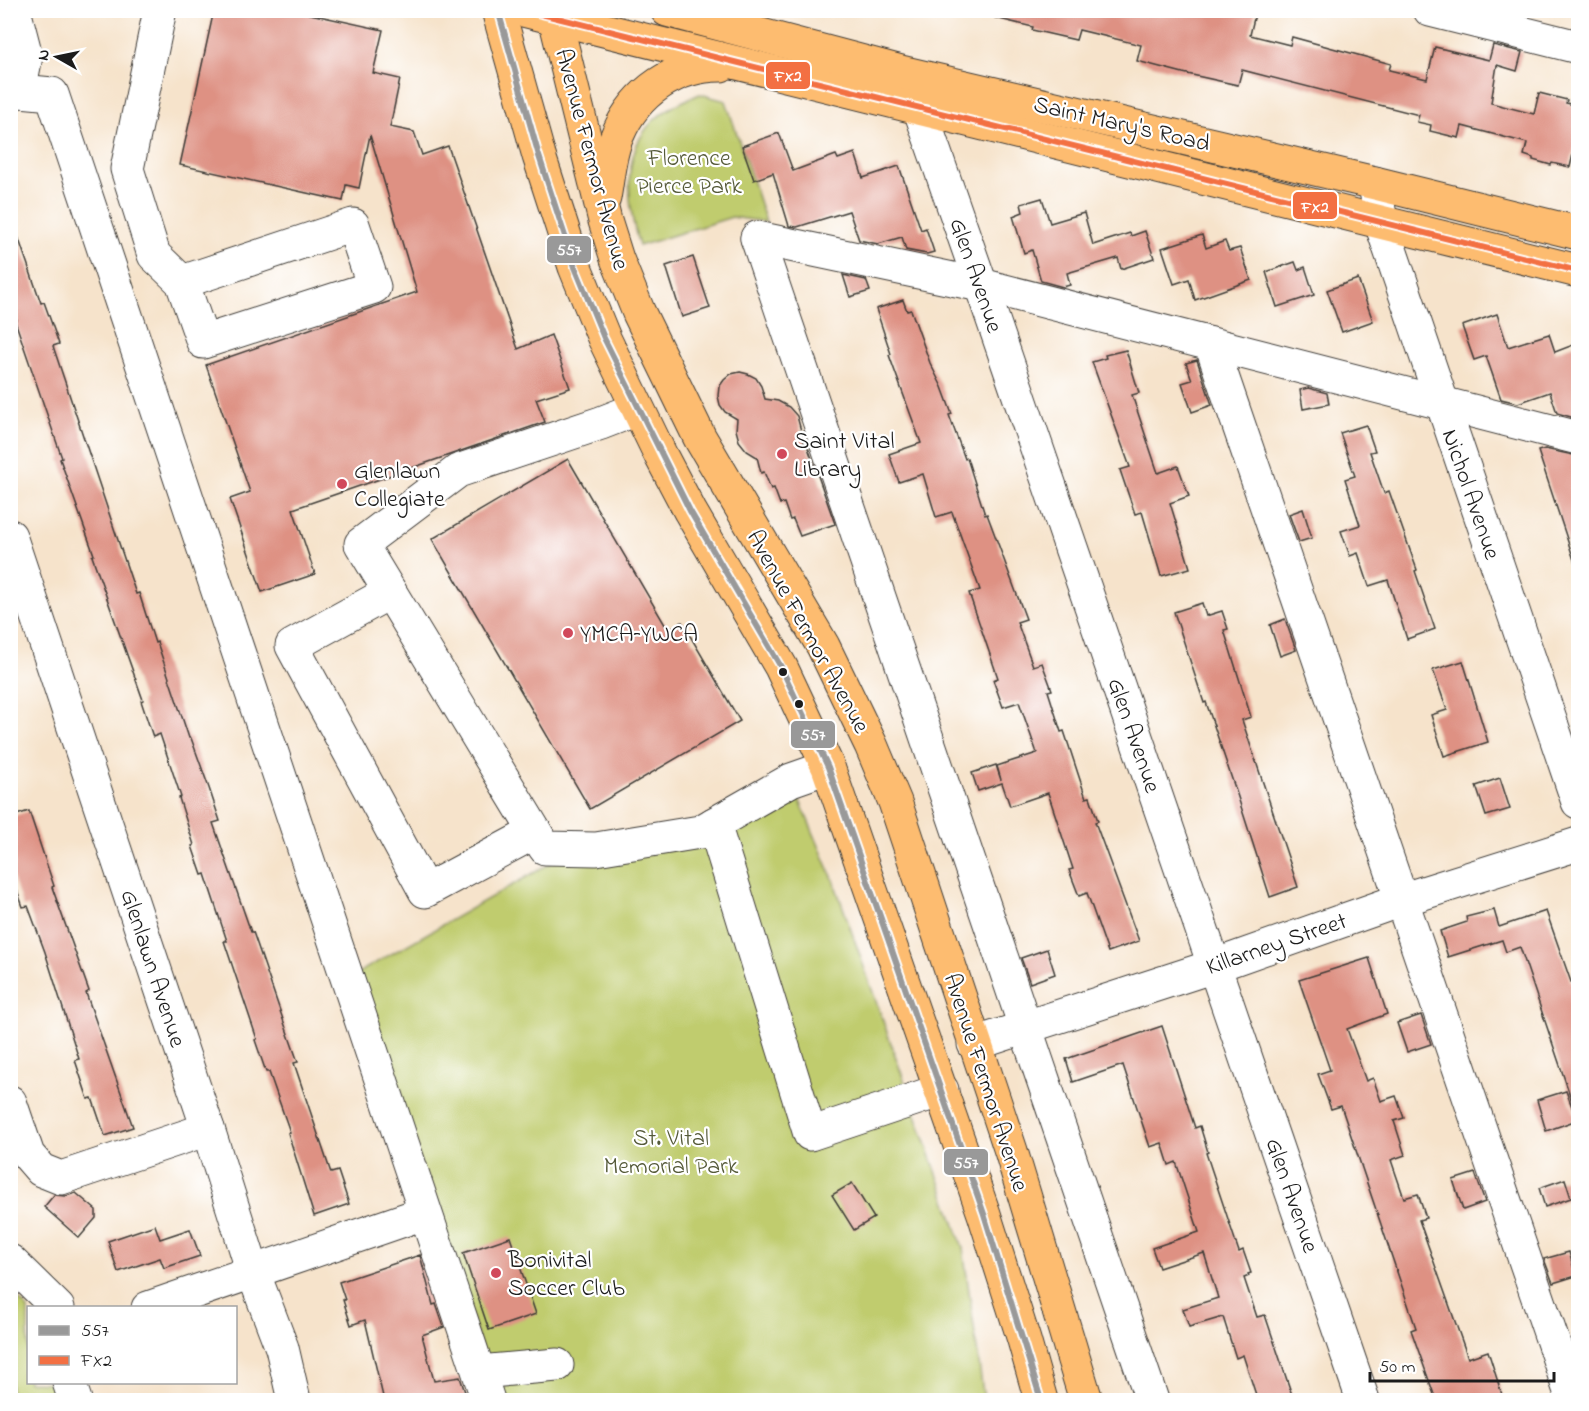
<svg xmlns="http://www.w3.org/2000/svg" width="1589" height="1411" font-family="'Indie Flower',sans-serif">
<rect width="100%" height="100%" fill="#fff"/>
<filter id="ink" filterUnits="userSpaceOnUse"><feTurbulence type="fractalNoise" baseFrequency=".0167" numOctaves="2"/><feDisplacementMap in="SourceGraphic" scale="12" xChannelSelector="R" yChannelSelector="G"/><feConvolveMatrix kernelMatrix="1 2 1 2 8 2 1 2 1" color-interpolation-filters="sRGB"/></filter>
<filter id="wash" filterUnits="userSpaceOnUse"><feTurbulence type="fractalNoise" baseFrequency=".008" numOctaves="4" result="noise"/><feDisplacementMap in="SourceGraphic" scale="24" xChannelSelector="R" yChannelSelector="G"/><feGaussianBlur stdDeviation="1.35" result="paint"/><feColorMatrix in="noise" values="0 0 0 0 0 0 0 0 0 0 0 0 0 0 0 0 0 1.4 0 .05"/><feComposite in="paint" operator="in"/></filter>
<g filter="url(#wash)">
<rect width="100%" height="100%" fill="#f6e3cb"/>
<g fill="#c0cc6e" stroke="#6e7445" stroke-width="1.5">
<path d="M700 94 726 101 766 222 732 217 639 246C628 207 620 155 652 122 665 109 683 101 700 94Z"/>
<path d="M791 780 833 879 963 1248 984 1400H499L356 974 574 850 700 832Z"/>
<path d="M10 1290 28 1309V1382L58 1383 64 1400H11Z"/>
</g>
<g id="blocks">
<g fill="#de9183">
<path d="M214 10H292L383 30 373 73 400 79 390 127 414 132 422 155 448 146 518 349 551 335 570 388 536 399 545 422 293 509 315 574 262 592 230 499 250 492 206 365 417 292 370 135 359 188 346 185 343 201 180 165Z"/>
<path d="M996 10H1256L1250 35 1290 45 1292 37 1391 64 1389 70 1427 79 1435 47 1489 60 1493 45 1522 52 1517 71 1497 65 1491 103 1534 114 1539 93 1567 100 1566 103 1578 106V134L1570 167 1552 163 1551 165 1533 160V158L1524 155 1527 143 1462 126 1459 138 1430 131 1431 125 1417 122 1419 115 1242 70 1238 85 1183 73 1137 61 1141 45 1079 30 1076 40 1032 30 1033 27 995 18Z"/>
<path d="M779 133 793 171 836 155 838 159 855 153 863 178 899 166 921 230 926 228 934 252 927 254 906 250 902 237 878 244 859 240 849 211 797 227 789 226 773 173 754 180 742 146Z"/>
<path d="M1042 198 1050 223 1084 213 1093 245 1130 233 1131 236 1145 231 1154 258 1121 269 1118 258 1067 273 1070 285 1063 287 1041 281 1032 250 1024 253 1013 216 1023 212 1021 204Z"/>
<path d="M14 225 41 303 44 302 59 344 53 346 136 594 139 593 155 643 157 642 189 738H191L209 788 220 821 213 823 251 932H253L288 1034 298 1062 294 1063 331 1173 338 1171 349 1204 314 1216 288 1133 290 1132 269 1072H266L255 1040 257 1039 224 941H227L205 874 202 875 192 846 194 845 179 798 181 797 160 734 153 737 141 701 143 700 92 556 94 555 60 459 62 458 15 321 17 320 10 300V226Z"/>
<path d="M1202 235 1206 248 1225 241 1229 251 1240 248 1251 280 1195 300 1189 279 1174 284 1162 248Z"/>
<path d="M693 257 710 308 682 317 666 266Z"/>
<path d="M1295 262 1298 270 1305 267 1314 295 1277 307 1266 272Z"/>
<path d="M843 275 866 280 870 291 850 297Z"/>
<path d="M1358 279 1373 321 1342 332 1327 290Z"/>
<path d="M903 300 907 311 911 310 930 363 942 387 952 414 949 415 965 459 967 458 985 515 987 514 1026 619 1017 622 1033 666 1042 663 1052 690 1048 691 1061 732 1064 731 1086 798 1090 797 1098 821 1095 822 1139 941 1108 952 1087 893 1079 896 1069 870 1073 869 1048 793 1010 806 1002 783 978 791 972 773 996 765 1001 780 997 766 1037 753 1019 702 1003 707 993 680 998 678 969 593 980 590 952 512 936 517 923 474 899 482 889 454 921 443 889 355 891 354 876 309Z"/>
<path d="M1497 314 1508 347 1549 334 1555 352 1578 343V419L1557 413 1550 392 1518 403 1501 399 1486 356 1474 360 1462 326Z"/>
<path d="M1126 350 1139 393 1132 395 1158 473 1178 466 1189 496 1170 503 1190 568 1161 576 1142 512 1135 514 1120 470 1130 467 1092 362 1106 358 1105 355Z"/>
<path d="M1197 360 1212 405 1192 412 1182 383 1192 380 1186 363Z"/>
<path d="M740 372 748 374 756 378 761 386 765 399 778 401 789 407 797 416 804 442H806L835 524 800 536 793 519 790 520 784 503 780 504 774 488 771 489 764 472 761 473 757 457 747 451 739 441 736 430 737 419 725 412 720 405 718 396 719 387 724 380 731 374Z"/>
<path d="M1308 388 1327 393 1329 404 1303 409 1300 390Z"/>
<path d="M1366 425 1375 451 1370 452 1384 493 1389 491 1417 570 1415 571 1435 629 1407 639 1388 580 1369 586 1358 553 1350 556 1341 531 1360 525 1345 479 1355 476 1340 433Z"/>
<path d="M1545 449 1578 456V467H1576L1578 476V563H1575L1538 451Z"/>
<path d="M568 459 668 630 682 622 740 721 590 809 432 539Z"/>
<path d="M1303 509 1312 538 1299 542 1289 514Z"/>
<path d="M1202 603 1206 616 1222 611 1228 629 1224 630 1251 717 1242 720 1298 887 1270 897 1237 794 1206 702 1204 703 1174 612Z"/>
<path d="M1285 619 1296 650 1280 656 1270 625Z"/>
<path d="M1463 661 1488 742 1444 756 1431 715 1447 710 1433 670Z"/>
<path d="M1500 778 1510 809 1486 816 1476 786Z"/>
<path d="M29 811 54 886 52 887 89 991 86 993 133 1127 105 1136 92 1098 88 1099 75 1060 79 1059 45 952 28 906 23 907 10 870V866L15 865 10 850V817Z"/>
<path d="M1494 910 1499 927 1546 911 1571 982 1573 981 1578 996V1109L1575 1110 1520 947 1506 952 1502 940 1448 957 1440 931 1467 922 1466 917Z"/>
<path d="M1047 949 1055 974 1030 983 1021 958Z"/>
<path d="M1369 958 1387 1014 1347 1029 1366 1081 1373 1078 1381 1101 1396 1096 1404 1118 1394 1121 1405 1155 1391 1160 1404 1198 1418 1194 1426 1218 1419 1220 1468 1358 1488 1351 1504 1401H1452L1450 1395 1436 1400 1411 1330 1416 1328 1341 1106 1331 1109 1318 1074 1330 1070 1299 980Z"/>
<path d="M1421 1015 1431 1044 1407 1052 1397 1023Z"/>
<path d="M1162 1026 1195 1128 1200 1126 1208 1152 1206 1153 1239 1252 1243 1250 1251 1273 1248 1274 1249 1276 1244 1278 1257 1317 1265 1315 1294 1401H1258L1243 1355 1236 1358 1223 1317 1189 1327 1183 1309 1218 1298 1204 1253 1159 1268 1152 1248 1199 1232 1176 1162 1169 1165 1162 1143 1150 1147 1123 1065 1073 1082 1066 1059Z"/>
<path d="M1566 1091 1577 1120 1546 1131 1537 1100Z"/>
<path d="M1475 1173 1485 1202 1463 1210 1453 1180Z"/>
<path d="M1565 1179 1571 1198 1545 1207 1539 1188Z"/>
<path d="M852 1183 874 1218 854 1230 832 1195Z"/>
<path d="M76 1193 96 1210V1218L79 1238 44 1207 54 1195 66 1196Z"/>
<path d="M155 1225 160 1239 190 1229 200 1256 164 1268 160 1258 118 1272 108 1241Z"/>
<path d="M510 1237 536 1314 489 1330 463 1253Z"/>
<path d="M1569 1252 1576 1276 1553 1283 1544 1259Z"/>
<path d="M420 1255 433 1305 436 1304 444 1327 422 1335 434 1381 460 1377 468 1401H384L365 1320 351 1325 343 1300H345L339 1282Z"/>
</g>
</g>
</g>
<g filter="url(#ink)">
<use href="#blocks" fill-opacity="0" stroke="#3d3a36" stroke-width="1.5"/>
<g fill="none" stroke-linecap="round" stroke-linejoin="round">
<defs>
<g id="minor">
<path d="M14 10 26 56 19 91"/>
<path d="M160 10 127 169 154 255 182 282 203 342 374 287 353 225 182 282"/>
<path d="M1430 10 1578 47"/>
<path d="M908 87 920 110 981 285 1363 1400"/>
<path d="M10 90 52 94 488 1400"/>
<path d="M1375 183 1381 223 1578 802"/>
<path d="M757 238 1152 1400"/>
<path d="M757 238 981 285 1578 438"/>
<path d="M1211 344 1573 1400"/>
<path d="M637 409 601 423 458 471 361 544 545 848 596 849 700 832 791 780 828 767"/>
<path d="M10 536 208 1129 253 1272 282 1348 294 1400"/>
<path d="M390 592 292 646 425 891 535 832"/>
<path d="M714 824 810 1134 942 1090"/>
<path d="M974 1044 1214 966 1401 900 1578 844"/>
<path d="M10 1102 28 1155 41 1170 61 1178 208 1129"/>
<path d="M10 1261 58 1308"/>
<path d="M148 1308 424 1213"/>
<path d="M479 1372 557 1365"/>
<path d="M69 1382 75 1400"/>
</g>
<g id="major">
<path d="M498 10 539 156 575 267 604 338 661 456 690 511 781 667 828 767 984 1214 1024 1340 1041 1400"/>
<path d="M523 10 1578 271"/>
<path d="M553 10 605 221 617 259 639 313 700 438 823 646 871 745 895 802 1011 1151 1086 1400"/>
<path d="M667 10 901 72 1375 183 1578 233"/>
<path d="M604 198C608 177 609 153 618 134 636 92 675 65 721 65"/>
</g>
</defs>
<use href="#minor" stroke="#3d3a36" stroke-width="35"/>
<use href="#major" stroke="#3d3a36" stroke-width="35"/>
<use href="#minor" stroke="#fff" stroke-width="33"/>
<use href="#major" stroke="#fdbc70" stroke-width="33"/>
<defs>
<path id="bus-1" d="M498 10 539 156 575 267 604 338 690 511 781 667 828 767 984 1214 1041 1400"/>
<path id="bus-2" d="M525 10 1578 271"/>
</defs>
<use href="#bus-1" stroke="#fff" stroke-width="10"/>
<use href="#bus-2" stroke="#fff" stroke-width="10"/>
<use href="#bus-1" stroke="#999" stroke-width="6"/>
<use href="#bus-2" stroke="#f37043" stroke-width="6"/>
</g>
</g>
<g fill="#d1495b" stroke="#fff" stroke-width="2">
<circle cx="782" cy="454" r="6"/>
<circle cx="342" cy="484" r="6"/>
<circle cx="568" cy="633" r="6"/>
<circle cx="496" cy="1273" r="6"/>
</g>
<g fill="#1c1c1c" stroke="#fff" stroke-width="2">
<circle cx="783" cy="672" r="5"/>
<circle cx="799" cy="704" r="5"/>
</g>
<g text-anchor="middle" stroke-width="4.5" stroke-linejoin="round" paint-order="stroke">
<g font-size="24" fill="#1c1c1c" stroke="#fff">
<text transform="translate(1122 123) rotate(13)" y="8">Saint Mary's Road</text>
<text transform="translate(593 159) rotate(75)" y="8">Avenue Fermor Avenue</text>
<text transform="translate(977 275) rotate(71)" y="8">Glen Avenue</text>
<text transform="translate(1472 494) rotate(71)" y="8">Nichol Avenue</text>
<text transform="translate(809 631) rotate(61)" y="8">Avenue Fermor Avenue</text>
<text transform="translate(1135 735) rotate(71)" y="8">Glen Avenue</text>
<text transform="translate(1276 943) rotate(-19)" y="8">Killarney Street</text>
<text transform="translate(154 968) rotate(72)" y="8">Glenlawn Avenue</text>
<text transform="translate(987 1082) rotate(72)" y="8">Avenue Fermor Avenue</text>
<text transform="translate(1293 1195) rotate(71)" y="8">Glen Avenue</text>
</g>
<g font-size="24" fill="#555a39" stroke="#fff">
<text x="689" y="165">Florence<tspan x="689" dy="28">Pierce Park</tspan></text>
<text x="671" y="1145">St. Vital<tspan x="671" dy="28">Memorial Park</tspan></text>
</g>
<g font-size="24" fill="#1c1c1c" stroke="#fff" text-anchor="start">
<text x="794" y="448">Saint Vital<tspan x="794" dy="28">Library</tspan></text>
<text x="354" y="478">Glenlawn<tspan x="354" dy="28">Collegiate</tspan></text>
<text x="580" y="641">YMCA–YWCA</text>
<text x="508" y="1267">Bonivital<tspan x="508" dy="28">Soccer Club</tspan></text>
</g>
</g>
<g stroke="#fff" stroke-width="2">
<rect x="765" y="61" width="46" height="29" rx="6" fill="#f37043"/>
<rect x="1292" y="191" width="46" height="29" rx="6" fill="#f37043"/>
<rect x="546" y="235" width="46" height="29" rx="6" fill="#999"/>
<rect x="790" y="720" width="46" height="29" rx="6" fill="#999"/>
<rect x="943" y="1148" width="46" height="28" rx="6" fill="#999"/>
</g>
<g font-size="16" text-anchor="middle" font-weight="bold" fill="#fff">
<text x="788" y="81">FX2</text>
<text x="1315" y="212">FX2</text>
<text x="569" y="255">557</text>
<text x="813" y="740">557</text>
<text x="966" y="1168">557</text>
</g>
<rect width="1589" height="1411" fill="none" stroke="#fff" stroke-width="36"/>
<rect x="27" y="1306" width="210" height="78" fill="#ffffff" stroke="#a4a4a4" stroke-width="1.5"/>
<rect x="39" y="1326" width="30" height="9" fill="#999999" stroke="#a4a4a4" stroke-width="1.5"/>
<text x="81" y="1336" font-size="18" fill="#1c1c1c">557</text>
<rect x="39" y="1356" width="30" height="9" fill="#f37043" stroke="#a4a4a4" stroke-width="1.5"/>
<text x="81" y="1366" font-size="18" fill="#1c1c1c">FX2</text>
<g transform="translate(57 57) rotate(279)" stroke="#ffffff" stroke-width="4.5" paint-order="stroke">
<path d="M0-4.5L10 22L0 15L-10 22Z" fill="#1c1c1c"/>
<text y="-9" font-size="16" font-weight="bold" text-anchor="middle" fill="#1c1c1c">N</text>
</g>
<path d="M1370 1372v9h184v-9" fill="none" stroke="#1c1c1c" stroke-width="3"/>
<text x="1379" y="1372" font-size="18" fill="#1c1c1c" stroke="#ffffff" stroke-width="4.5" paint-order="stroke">50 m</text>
</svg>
